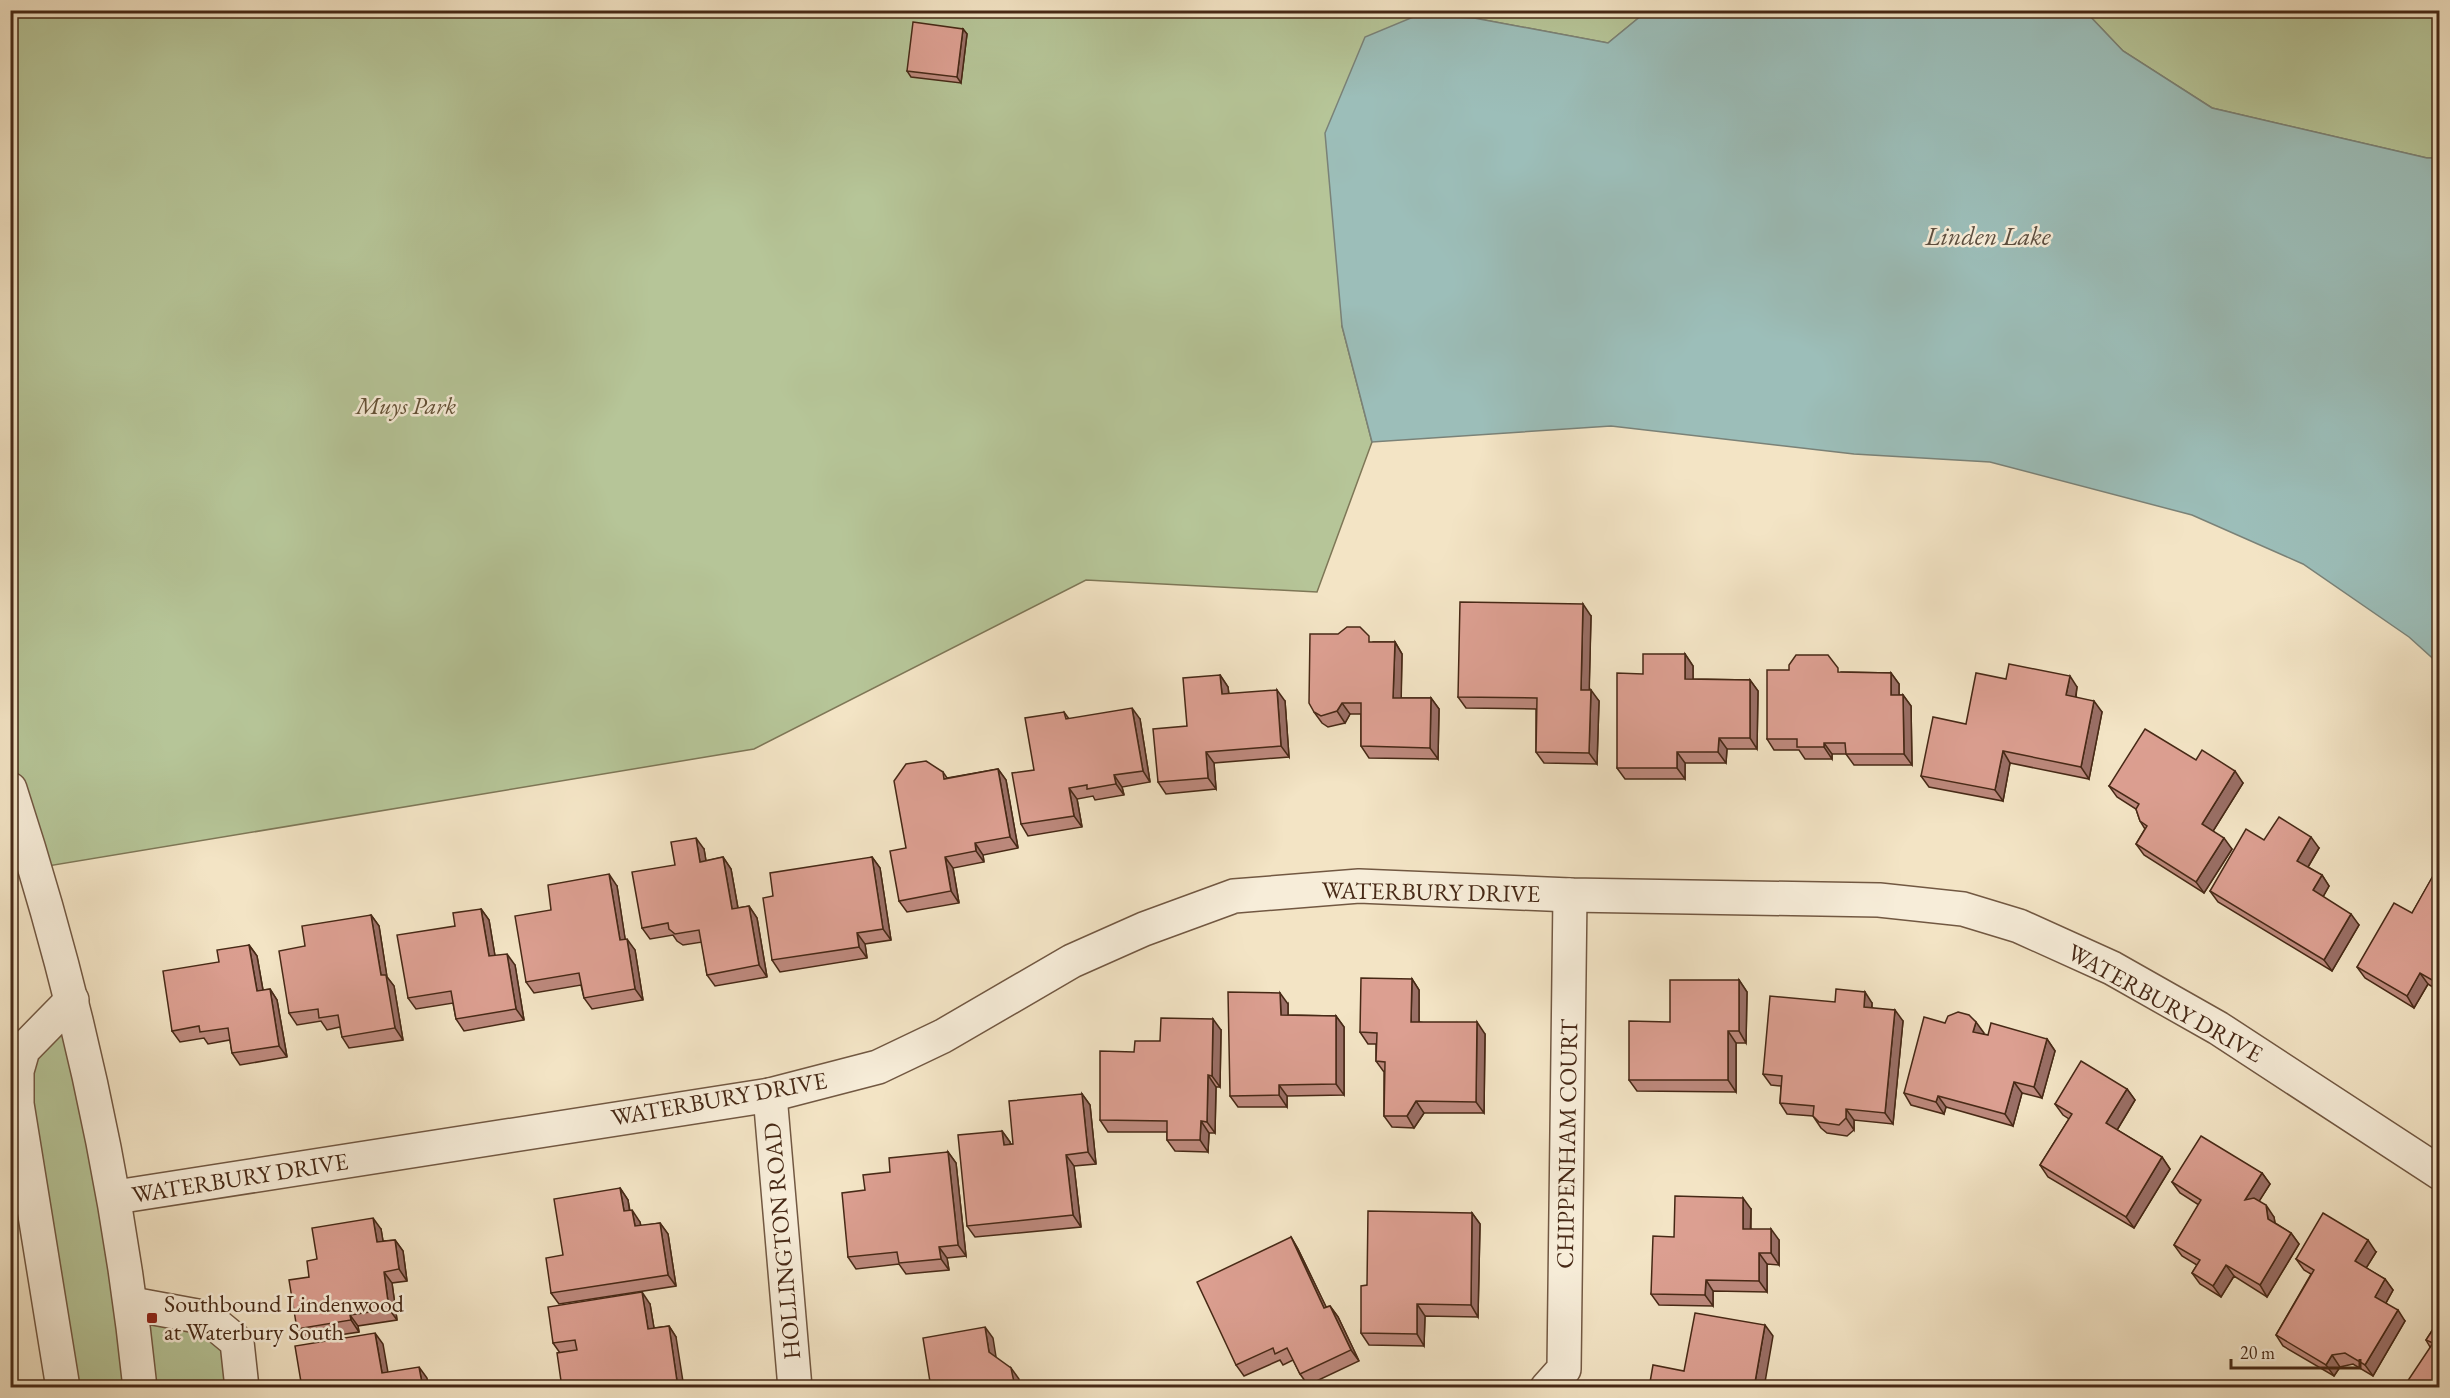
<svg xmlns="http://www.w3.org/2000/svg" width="2450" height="1398" font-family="'EB Garamond',serif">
<rect width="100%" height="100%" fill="#f3e4c5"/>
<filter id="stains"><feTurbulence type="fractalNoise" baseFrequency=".00333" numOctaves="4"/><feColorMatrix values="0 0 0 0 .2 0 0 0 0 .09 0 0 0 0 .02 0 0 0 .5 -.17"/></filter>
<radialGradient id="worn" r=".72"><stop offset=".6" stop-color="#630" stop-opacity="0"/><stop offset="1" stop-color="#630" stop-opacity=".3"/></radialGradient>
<g fill="#b6c598" stroke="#7e7757" stroke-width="1.5">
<path d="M10 11H1647L1608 43 1474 18 1342 326 1372 442 1317 592 1086 580 754 749 36 868 10 789Z"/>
<path d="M2085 11H2439V158H2427L2212 108 2123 51Z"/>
<path d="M72 1000 132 1304 208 1318 242 1387H63L23 1050Z"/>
</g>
<path fill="#9cbeb9" stroke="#7a8278" stroke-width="1.5" d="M2085 11 2123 51 2212 108 2427 158H2439V664L2409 637 2303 564 2192 515 1990 462 1854 454 1611 426 1372 442 1342 326 1325 133 1365 37 1418 15 1474 18 1608 43 1647 11Z"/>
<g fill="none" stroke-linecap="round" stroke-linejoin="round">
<defs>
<g id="minor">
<path d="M770 1095 795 1388"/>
<path d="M116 1197 770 1095 878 1067 943 1036 1072 961 1144 929 1234 896 1359 886 1570 895 1879 900 1963 909 2019 926 2112 968 2218 1028 2440 1173"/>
<path d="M132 1304 208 1318 237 1342 242 1388"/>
<path d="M63 1388 17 1104V1071L23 1050 72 1000"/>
<path d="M1547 1388 1564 1369 1570 895"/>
</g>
<path id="tertiary" d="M10 789C74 985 119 1183 140 1388"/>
</defs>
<use href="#minor" stroke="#725842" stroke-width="36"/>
<use href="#tertiary" stroke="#725842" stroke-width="36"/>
<use href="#minor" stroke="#f7edd9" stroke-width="33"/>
<use href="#tertiary" stroke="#f7edd9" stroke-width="33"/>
</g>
<g fill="#bd897d" stroke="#472916" stroke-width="1.5">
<path d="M963 29 967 34 961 83 911 77 907 71Z"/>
<path d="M1591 616 1589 690 1599 701 1597 764 1544 763 1536 752V709L1466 708 1458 697Z"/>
<path d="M1373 642H1395L1402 654 1401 698H1431L1439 709 1438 759 1369 758 1361 746V714H1350L1345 723 1328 727 1322 723 1314 712Z"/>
<path d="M1685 654 1693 666V679L1750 680 1758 691 1757 749H1727L1726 763H1685V779H1625L1617 768 1643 674Z"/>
<path d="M1841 672 1891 673 1899 684V695H1903L1911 706 1912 765H1854L1846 754H1832V759H1805L1799 750H1774L1767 739Z"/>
<path d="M1220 675 1228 687 1229 694 1285 701 1289 757 1214 763 1216 789 1166 794 1158 782 1187 726Z"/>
<path d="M2006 679 2077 687 2076 697 2102 712 2089 779 2010 763 2003 801 1929 787 1921 776Z"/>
<path d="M1064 712 1069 719H1140L1150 782 1122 787 1124 795 1095 800 1093 796 1077 799 1082 827 1028 836 1021 824 1034 770Z"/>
<path d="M2196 760 2243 783 2213 831 2232 849 2204 893 2144 855 2136 844 2145 829 2140 821 2136 809 2117 797 2109 786Z"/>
<path d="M998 769 1006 780 1018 848 983 855 984 862 953 868 959 903 907 912 899 901 906 848 943 772 947 778Z"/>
<path d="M2264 840 2319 848 2308 867 2322 875 2329 886 2323 897 2359 925 2332 971 2218 902 2210 891Z"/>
<path d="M704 849 706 861 723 857 731 869 738 908 749 906 757 918 767 977 715 986 707 975 702 942 683 945 677 941 673 935 650 939 642 928 675 865Z"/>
<path d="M872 857 880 868 891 940 865 944 867 958 780 972 772 960 773 896Z"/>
<path d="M2439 866V991L2428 984 2414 1008 2365 978 2357 967 2412 913Z"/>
<path d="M617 886 625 939 635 950 643 1000 592 1009 584 998 581 985 534 993 526 982 551 910Z"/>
<path d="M481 909 489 920 495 956 515 965 524 1020 464 1031 456 1019 453 1003 416 1009 408 998 455 926Z"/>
<path d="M371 915 379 926 387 977 394 986 403 1040 349 1048 342 1037 340 1027 327 1030 321 1021 297 1025 289 1013 305 946Z"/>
<path d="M249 945 257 956 263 990 270 989 277 1000 287 1057 240 1065 232 1053 230 1040 208 1044 204 1038 180 1042 172 1031 219 962Z"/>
<path d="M1412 979 1419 990V1022L1485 1034 1484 1113H1424L1414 1128 1392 1127 1384 1116V1072L1376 1061V1044H1368L1360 1032Z"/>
<path d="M1739 980 1747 992 1746 1043H1736V1092L1637 1091 1629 1080 1670 1022Z"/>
<path d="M1835 1002 1872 1003V1008L1903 1021 1893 1124 1854 1120V1130L1847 1136 1827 1133 1821 1128 1813 1116 1787 1114 1780 1103 1781 1086 1771 1085 1763 1074Z"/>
<path d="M1288 1004V1015L1336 1016 1344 1027V1095L1287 1096V1107H1238L1230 1096Z"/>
<path d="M1221 1030 1220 1087H1216L1215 1133H1209L1208 1152 1175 1151 1167 1140V1132H1108L1100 1120 1160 1041Z"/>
<path d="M1984 1033 1983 1034 1988 1035 2047 1039 2055 1051 2042 1098 2022 1093 2013 1126 1946 1107 1944 1114 1911 1105 1904 1093Z"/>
<path d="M2127 1089 2135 1100 2117 1130 2162 1157 2170 1169 2134 1228 2048 1177 2040 1165 2069 1119 2063 1115 2055 1104Z"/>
<path d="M1082 1094 1090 1105 1096 1164 1074 1166 1081 1227 975 1237 967 1226 1002 1131 1010 1142V1144H1013Z"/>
<path d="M948 1152 956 1163 966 1256 947 1258 949 1270 906 1274 899 1264 856 1269 848 1257 865 1190 890 1172Z"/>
<path d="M2262 1173 2270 1184 2259 1201 2274 1217 2275 1223 2291 1233 2299 1244 2267 1297 2234 1276 2221 1297 2200 1284 2192 1273 2197 1265 2182 1256 2174 1245 2199 1205 2180 1193 2172 1182Z"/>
<path d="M620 1188 628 1200 630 1211 640 1222 641 1226 660 1223 668 1234 676 1286 559 1304 551 1293 563 1255Z"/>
<path d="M1751 1209V1229L1779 1240V1265L1767 1264V1292L1713 1291V1306L1659 1305 1651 1294 1674 1237Z"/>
<path d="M1472 1213 1480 1224 1478 1317 1425 1316 1424 1346 1369 1345 1361 1333 1367 1285Z"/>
<path d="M381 1229 383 1241 395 1240 403 1251 407 1281 392 1283 397 1320 358 1326 359 1332 305 1340 297 1329 309 1277 317 1259Z"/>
<path d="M1291 1237 1298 1249 1326 1307 1330 1306 1338 1317 1359 1361 1308 1385 1300 1374 1293 1360 1283 1365 1280 1360 1244 1376 1236 1365Z"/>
<path d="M2376 1252 2366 1268 2385 1279 2393 1290 2386 1303 2405 1321 2373 1376 2353 1364 2340 1367 2334 1376 2283 1346 2276 1335 2311 1274 2304 1270 2296 1259Z"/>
<path d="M650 1304 654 1328 669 1326 676 1337 560 1353 553 1343Z"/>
<path d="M2439 1320V1388L2430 1347 2426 1340Z"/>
</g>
<g fill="#9a6f66" stroke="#472916" stroke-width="1.5">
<path d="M963 29 967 34 961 83 957 77Z"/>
<path d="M1583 604 1591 616 1589 701 1581 690Z"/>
<path d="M1395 642 1402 654 1401 709 1393 698Z"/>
<path d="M1685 654 1693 666V691L1685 679Z"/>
<path d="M1891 673 1899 684V706L1891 695Z"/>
<path d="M1220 675 1228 687 1230 706 1222 694Z"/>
<path d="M2070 676 2077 687 2074 706 2066 695Z"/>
<path d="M1750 680 1758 691 1757 749 1750 738Z"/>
<path d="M1277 690 1285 701 1289 757 1281 746Z"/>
<path d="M1591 690 1599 701 1597 764 1589 753Z"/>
<path d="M1903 695 1911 706 1912 765 1904 754Z"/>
<path d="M1431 698 1439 709 1438 759 1430 748Z"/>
<path d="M2094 701 2102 712 2089 779 2081 767Z"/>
<path d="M1342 703 1350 714 1345 723 1337 711Z"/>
<path d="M1132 708 1140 719 1150 782 1143 771Z"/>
<path d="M1719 738 1727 749 1726 763 1718 752Z"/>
<path d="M1824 743 1832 754V759L1824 747Z"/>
<path d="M2003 751 2010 763 2003 801 1995 790Z"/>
<path d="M1206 752 1214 763 1216 789 1208 778Z"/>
<path d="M1677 752 1685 763V779L1677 768Z"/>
<path d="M998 769 1006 780 1018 848 1010 837Z"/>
<path d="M2235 771 2243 783 2210 836 2202 824Z"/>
<path d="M1114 775 1122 787 1124 795 1116 784Z"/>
<path d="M1069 788 1077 799 1082 827 1074 816Z"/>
<path d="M2311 837 2319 848 2305 872 2297 861Z"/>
<path d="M696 838 704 849 708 873 700 862Z"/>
<path d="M2224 838 2232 849 2204 893 2196 882Z"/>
<path d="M975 843 983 855 984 862 976 851Z"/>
<path d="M723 857 731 869 740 920 732 909Z"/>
<path d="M872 857 880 868 891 940 883 929Z"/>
<path d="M945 857 953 868 959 903 951 891Z"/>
<path d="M609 874 617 886 627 951 620 940Z"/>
<path d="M2322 875 2329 886 2320 902 2313 890Z"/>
<path d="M749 906 757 918 767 977 759 965Z"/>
<path d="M481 909 489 920 497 968 489 956Z"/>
<path d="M2351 914 2359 925 2332 971 2324 960Z"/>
<path d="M371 915 379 926 387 977 394 986 403 1040 395 1028 381 975Z"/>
<path d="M857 933 865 944 867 958 859 947Z"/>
<path d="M627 939 635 950 643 1000 635 989Z"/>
<path d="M249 945 257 956 265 1002 257 991Z"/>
<path d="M507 954 515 965 524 1020 516 1009Z"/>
<path d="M2420 973 2428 984 2414 1008 2407 996Z"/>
<path d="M1412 979 1419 990V1033L1411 1022Z"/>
<path d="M1739 980 1747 992 1746 1043 1739 1031Z"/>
<path d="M270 989 277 1000 287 1057 279 1046Z"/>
<path d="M1865 992 1872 1003 1871 1018 1864 1007Z"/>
<path d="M1280 993 1288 1004V1026L1281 1015Z"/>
<path d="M1895 1010 1903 1021 1893 1124 1885 1113Z"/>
<path d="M1336 1016 1344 1027V1095L1336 1084Z"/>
<path d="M1213 1019 1221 1030 1220 1087 1212 1076Z"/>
<path d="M1477 1022 1485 1034 1484 1113 1476 1102Z"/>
<path d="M1976 1022 1984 1033 1981 1043 1973 1032Z"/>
<path d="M1728 1031 1736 1043V1092L1728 1080Z"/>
<path d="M2047 1039 2055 1051 2042 1098 2034 1087Z"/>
<path d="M1208 1075 1216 1087 1215 1133 1207 1122Z"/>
<path d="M2014 1082 2022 1093 2013 1126 2005 1114Z"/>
<path d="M1279 1085 1287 1096V1107L1279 1095Z"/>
<path d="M2127 1089 2135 1100 2114 1135 2106 1123Z"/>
<path d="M1082 1094 1090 1105 1096 1164 1088 1152Z"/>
<path d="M1938 1096 1946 1107 1944 1114 1936 1102Z"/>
<path d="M1416 1101 1424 1113 1414 1128 1407 1116Z"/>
<path d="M1846 1109 1854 1120V1130L1846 1118Z"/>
<path d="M1201 1121 1209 1133 1208 1152 1200 1140Z"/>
<path d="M1002 1131 1010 1142 1012 1156 1004 1145Z"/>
<path d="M948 1152 956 1163 966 1256 958 1245Z"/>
<path d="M1066 1155 1074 1166 1081 1227 1073 1215Z"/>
<path d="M2162 1157 2170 1169 2134 1228 2126 1217Z"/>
<path d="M2262 1173 2270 1184 2253 1211 2245 1200Z"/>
<path d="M620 1188 628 1200 631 1223 624 1211Z"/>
<path d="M1743 1198 1751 1209 1750 1240 1743 1229Z"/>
<path d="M2266 1205 2274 1217 2276 1230 2268 1219Z"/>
<path d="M632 1210 640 1222 643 1238 635 1226Z"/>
<path d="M1472 1213 1480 1224 1478 1317 1471 1305Z"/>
<path d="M373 1218 381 1229 385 1253 377 1242Z"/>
<path d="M660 1223 668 1234 676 1286 668 1275Z"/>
<path d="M1771 1229 1779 1240V1265L1771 1253Z"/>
<path d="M2291 1233 2299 1244 2267 1297 2260 1285Z"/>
<path d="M1291 1237 1298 1249 1332 1319 1324 1308Z"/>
<path d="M395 1240 403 1251 407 1281 399 1269Z"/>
<path d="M2368 1240 2376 1252 2363 1273 2355 1261Z"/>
<path d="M939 1247 947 1258 949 1270 941 1259Z"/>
<path d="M1759 1253 1767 1264V1292L1759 1281Z"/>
<path d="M2226 1265 2234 1276 2221 1297 2213 1286Z"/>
<path d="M384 1272 392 1283 397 1320 389 1309Z"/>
<path d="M2385 1279 2393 1290 2383 1308 2375 1297Z"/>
<path d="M1706 1280 1713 1291V1306L1705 1295Z"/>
<path d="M642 1292 650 1304 656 1340 648 1329Z"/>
<path d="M1417 1304 1425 1316 1424 1346 1417 1334Z"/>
<path d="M1330 1306 1338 1317 1359 1361 1351 1350Z"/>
<path d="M2398 1310 2405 1321 2373 1376 2365 1365Z"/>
<path d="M350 1315 358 1326 359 1332 351 1320Z"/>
<path d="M1765 1325 1773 1336 1764 1388H1754Z"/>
<path d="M669 1326 676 1337 684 1388H678Z"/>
<path d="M985 1327 993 1338 997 1363 989 1352Z"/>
<path d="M375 1333 383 1344 390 1384 382 1373Z"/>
<path d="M2332 1355 2340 1367 2334 1376 2326 1365Z"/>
<path d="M419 1367 427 1378 429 1388H423Z"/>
<path d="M1011 1368 1019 1379 1021 1388H1010Z"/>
</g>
<g fill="#dc9f91" stroke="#472916" stroke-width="1.5">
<path d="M913 22 963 29 957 77 907 71Z"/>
<path d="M1460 602 1583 604 1581 690H1591L1589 753 1536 752 1537 698 1458 697Z"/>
<path d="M1347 627H1360L1369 636V642H1395L1393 698H1431L1430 748 1361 746V703H1342L1337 711 1321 716 1314 712 1309 703 1310 634H1338Z"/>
<path d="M1643 654H1685V679L1750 680V738H1719L1718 752H1677V768H1617V673L1643 674Z"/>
<path d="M1796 655H1828L1838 668V672L1891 673V695H1903L1904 754H1846L1845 743H1824V747H1797V739H1767V670H1789V665Z"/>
<path d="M2009 664 2070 676 2066 695 2094 701 2081 767 2003 751 1995 790 1921 776 1933 717 1966 724 1976 673 2006 679Z"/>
<path d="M1220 675 1222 694 1277 690 1281 746 1206 752 1208 778 1158 782 1153 729 1187 726 1183 678Z"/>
<path d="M1132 708 1143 771 1114 775 1116 784 1087 789V785L1069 788 1074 816 1021 824 1012 773 1034 770 1025 718 1064 712 1066 719Z"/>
<path d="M2145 729 2196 760 2202 750 2235 771 2202 824 2224 838 2196 882 2136 844 2147 826 2140 821 2136 809 2139 804 2109 786Z"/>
<path d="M926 761 943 772 944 779 998 769 1010 837 975 843 976 851 945 857 951 891 899 901 890 851 906 848 894 781 906 764Z"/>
<path d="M2279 817 2311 837 2297 861 2322 875 2313 890 2351 914 2324 960 2210 891 2246 829 2264 840Z"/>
<path d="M696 838 700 862 723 857 732 909 749 906 759 965 707 975 699 930 675 934 669 929 668 923 642 928 632 872 675 865 671 842Z"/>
<path d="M872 857 883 929 857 933 859 947 772 960 763 898 773 896 770 873Z"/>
<path d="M2439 865V984L2420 973 2407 996 2357 967 2394 903 2412 913Z"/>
<path d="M609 874 620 940 627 939 635 989 584 998 579 973 526 982 515 916 551 910 548 885Z"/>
<path d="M481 909 489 956 507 954 516 1009 456 1019 451 991 408 998 397 935 455 926 453 913Z"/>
<path d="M371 915 381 975H386L395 1028 342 1037 338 1015 319 1018 318 1009 289 1013 279 951 305 946 302 926Z"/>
<path d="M249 945 257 991 270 989 279 1046 232 1053 228 1028 200 1032 199 1026 172 1031 163 971 219 962 217 950Z"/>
<path d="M1361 978 1412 979 1411 1022H1477L1476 1102 1416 1101 1407 1116H1384L1385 1062 1376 1061 1377 1033 1360 1032Z"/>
<path d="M1670 980H1739V1031H1728V1080H1629V1021L1670 1022Z"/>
<path d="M1836 989 1865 992 1864 1007 1895 1010 1885 1113 1846 1109V1118L1839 1125 1819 1122 1813 1116 1814 1106 1780 1103 1782 1076 1763 1074 1770 996 1835 1002Z"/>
<path d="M1228 992 1280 993 1281 1015 1336 1016V1084L1279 1085V1095L1230 1096Z"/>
<path d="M1958 1012 1969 1015 1976 1022 1973 1032 1988 1035 1991 1023 2047 1039 2034 1087 2014 1082 2005 1114 1938 1096 1936 1102 1904 1093 1924 1017 1945 1023 1948 1016Z"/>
<path d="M1161 1018 1213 1019 1212 1076 1208 1075 1207 1122 1201 1121 1200 1140H1167V1121L1100 1120V1051L1134 1052 1135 1041H1160Z"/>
<path d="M2081 1061 2127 1089 2106 1123 2162 1157 2126 1217 2040 1165 2072 1114 2055 1104Z"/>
<path d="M1082 1094 1088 1152 1066 1155 1073 1215 967 1226 958 1135 1002 1131 1004 1145 1013 1144 1009 1101Z"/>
<path d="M2201 1136 2262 1173 2245 1200 2254 1198 2266 1205 2268 1219 2291 1233 2260 1285 2226 1265 2213 1286 2192 1273 2200 1260 2174 1245 2201 1200 2172 1182Z"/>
<path d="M948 1152 958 1245 939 1247 941 1259 899 1263 897 1252 848 1257 842 1193 865 1190 863 1175 890 1172 889 1158Z"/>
<path d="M620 1188 624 1211 632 1210 635 1226 660 1223 668 1275 551 1293 546 1258 563 1255 554 1199Z"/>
<path d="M1675 1196 1743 1198V1229H1771V1253H1759V1281L1706 1280 1705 1295 1651 1294 1653 1236 1674 1237Z"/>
<path d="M1368 1211 1472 1213 1471 1305 1417 1304V1334L1361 1333V1286L1367 1285Z"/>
<path d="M2323 1213 2368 1240 2355 1261 2385 1279 2375 1297 2398 1310 2365 1365 2345 1353 2332 1355 2326 1365 2276 1335 2314 1270 2296 1259Z"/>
<path d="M373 1218 377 1242 395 1240 399 1269 384 1272 389 1309 350 1315 351 1320 297 1329 289 1280 309 1277 307 1261 317 1259 312 1228Z"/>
<path d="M1291 1237 1324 1308 1330 1306 1351 1350 1300 1374 1287 1348 1275 1354 1273 1348 1236 1365 1197 1282Z"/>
<path d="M642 1292 648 1329 669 1326 678 1388H562L557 1353 577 1350 575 1340 553 1343 548 1307Z"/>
<path d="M1695 1313 1765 1325 1754 1388H1649L1653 1365 1684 1371Z"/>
<path d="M2439 1320V1388H2403L2433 1343 2426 1340Z"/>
<path d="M985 1327 989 1352 1011 1368 1014 1382 1010 1388H931L923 1338Z"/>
<path d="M375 1333 382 1373 419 1367 423 1388H302L295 1346Z"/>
</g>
<rect fill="#8f2418" stroke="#f7edd9" stroke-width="2" x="146" y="1312" width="12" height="12" rx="3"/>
<g text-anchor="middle" stroke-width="5" stroke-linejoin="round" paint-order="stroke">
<g font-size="24" font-style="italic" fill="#635036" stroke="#f7edd9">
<text x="406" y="414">Muys Park</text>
</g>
<g font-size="24" fill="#472916" stroke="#f7edd9">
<text transform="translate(1431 892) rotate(1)" y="8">WATERBURY DRIVE</text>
<text transform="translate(2165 1003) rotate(29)" y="8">WATERBURY DRIVE</text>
<text transform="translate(719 1099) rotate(-10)" y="8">WATERBURY DRIVE</text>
<text transform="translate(1567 1144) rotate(-89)" y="8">CHIPPENHAM COURT</text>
<text transform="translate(240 1178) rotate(-9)" y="8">WATERBURY DRIVE</text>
<text transform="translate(782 1241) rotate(-95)" y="8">HOLLINGTON ROAD</text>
</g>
<g font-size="24" fill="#472916" stroke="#f7edd9" text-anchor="start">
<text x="164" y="1312">Southbound Lindenwood<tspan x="164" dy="28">at Waterbury South</tspan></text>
</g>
<g font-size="26" font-style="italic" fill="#5c4e3f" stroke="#f7edd9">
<text x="1988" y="245">Linden Lake</text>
</g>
</g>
<rect width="2450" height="1398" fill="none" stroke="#f3e4c5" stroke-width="36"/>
<rect x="12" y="12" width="2426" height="1374" fill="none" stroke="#472916" stroke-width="3"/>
<rect x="18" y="18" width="2414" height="1362" fill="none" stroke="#472916" stroke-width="1.5"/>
<path d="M2231 1359v9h129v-9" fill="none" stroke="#472916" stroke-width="3"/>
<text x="2240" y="1359" font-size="18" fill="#472916" stroke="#f7edd9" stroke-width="4.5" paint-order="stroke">20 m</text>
<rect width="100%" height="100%" filter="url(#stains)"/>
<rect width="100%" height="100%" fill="url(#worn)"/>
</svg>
